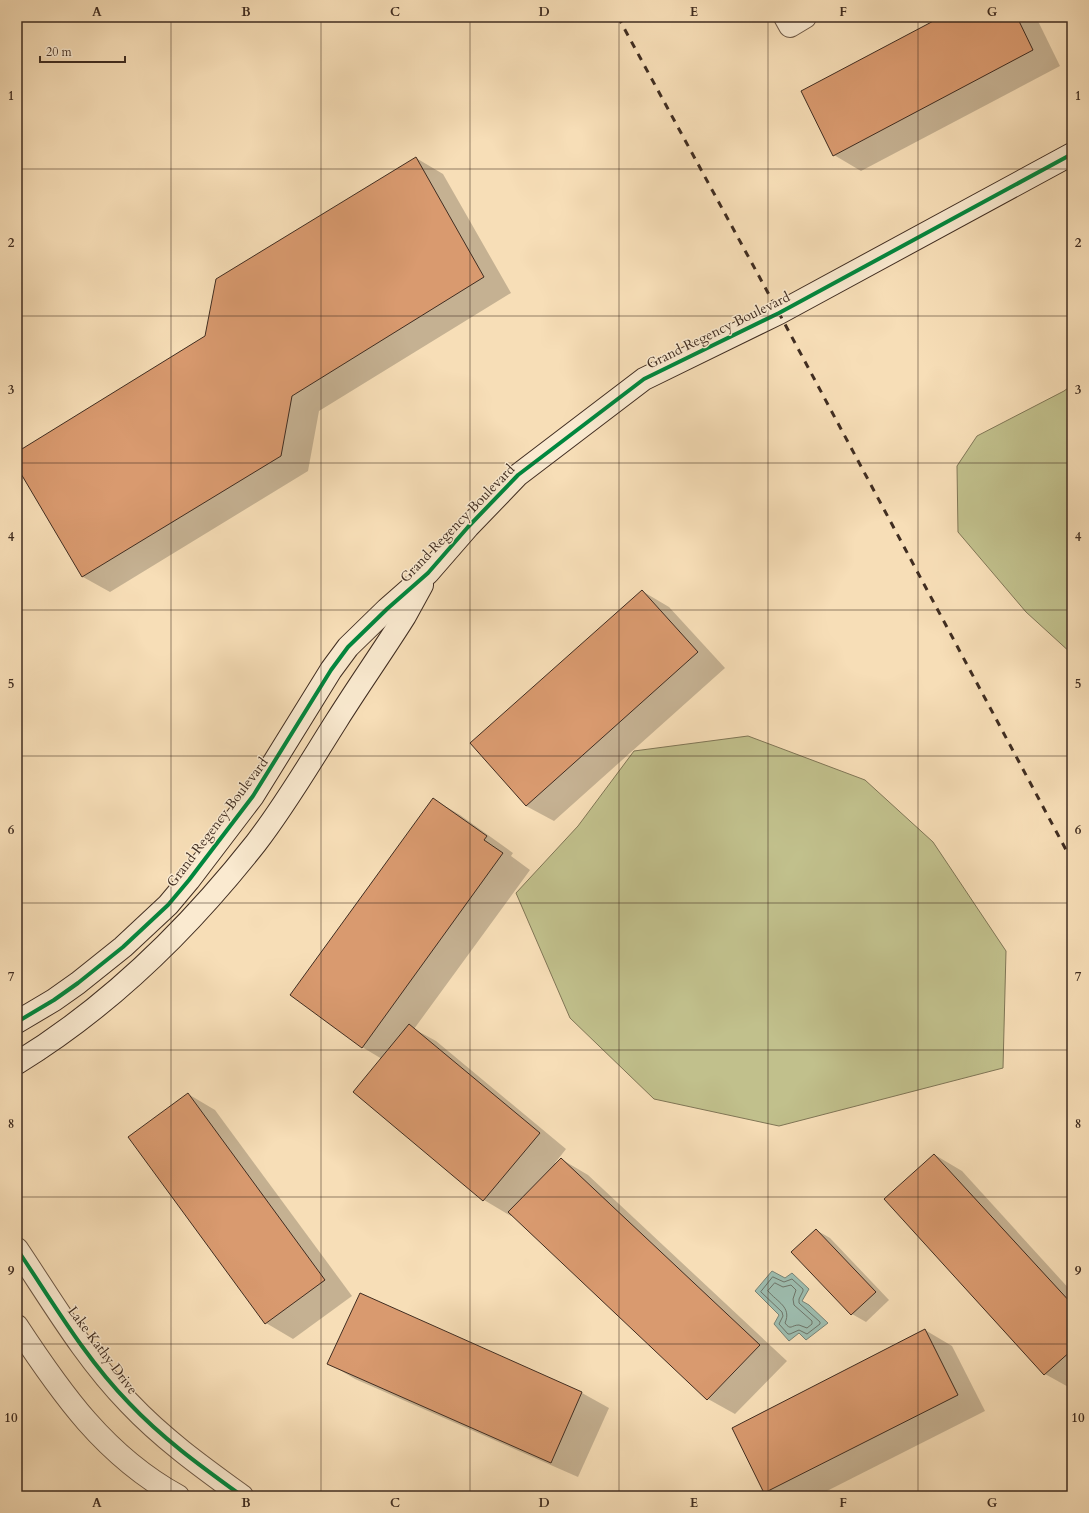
<svg xmlns="http://www.w3.org/2000/svg" width="1089" height="1513" font-family="Cardo,serif">
<rect width="100%" height="100%" fill="#f7deb7"/>
<filter id="stains"><feTurbulence type="fractalNoise" baseFrequency=".005" numOctaves="4"/><feColorMatrix values="0 0 0 0 .2 0 0 0 0 .09 0 0 0 0 .02 0 0 0 .5 -.17"/></filter>
<radialGradient id="worn" r=".72"><stop offset=".6" stop-color="#630" stop-opacity="0"/><stop offset="1" stop-color="#630" stop-opacity=".3"/></radialGradient>
<g fill="#c1c08c" stroke="#807656">
<path d="M1072 385V654L1026 612 958 532 957 466 977 436 1064 391Z"/>
<path d="M748 736 865 780 933 842 1006 951 1003 1068 779 1126 654 1099 570 1018 516 893 578 826 634 751Z"/>
</g>
<path fill="#9dbcae" stroke="#788376" d="M772 1271 785 1278 792 1273 809 1289 802 1301 809 1305 828 1323 806 1340 799 1333 789 1341 774 1324 779 1315 755 1291Z"/>
<g fill="#0003">
<path d="M943 17H1036L1060 66 861 171 834 155Z"/>
<path d="M416 158 443 174 511 293 319 411 308 471 110 592 83 577 17 465V453L205 336Z"/>
<path d="M642 591 669 607 725 668 554 821 526 806Z"/>
<path d="M433 799 460 815 513 853 511 856 530 870 414 1029 436 1041 566 1149 555 1163 556 1164 561 1159 588 1175 787 1361 735 1414 708 1399 512 1215 511 1216 484 1200 382 1059 362 1047Z"/>
<path d="M188 1094 215 1110 352 1296 293 1339 266 1323Z"/>
<path d="M935 1155 962 1171 1072 1292V1389L1045 1374Z"/>
<path d="M816 1230 830 1238 889 1300 866 1322 852 1314Z"/>
<path d="M361 1294 582 1393 609 1408 578 1477 355 1379 328 1363Z"/>
<path d="M925 1330 952 1346 985 1411 817 1496H770L765 1493 733 1428Z"/>
</g>
<g fill="none" stroke-linecap="round" stroke-linejoin="round">
<g stroke="#6e7468" stroke-width="1">
<path d="M773 1277 784 1282 792 1279 803 1289V1291L799 1299V1303L820 1322V1324L807 1334 799 1330 790 1334H788L779 1324 783 1316 782 1312 761 1292Z"/>
<path d="M775 1283 783 1287 791 1285 796 1290 793 1299 794 1305 812 1321V1324L807 1328 799 1325C791 1325 791 1331 785 1323 792 1307 777 1302 768 1291Z"/>
</g>
</g>
<g fill="#d99a6f" stroke="#402d21">
<path d="M941 17H1017L1033 50 833 156 801 91Z"/>
<path d="M416 157 484 277 292 396 281 456 82 577 17 467V452L205 336 216 279Z"/>
<path d="M642 590 698 652 526 806 470 743Z"/>
<path d="M433 798 487 836 484 840 503 853 362 1048 290 995Z"/>
<path d="M409 1024 540 1133 483 1201 353 1092Z"/>
<path d="M188 1093 325 1280 265 1324 128 1137Z"/>
<path d="M934 1154 1072 1304V1350L1044 1375 884 1199Z"/>
<path d="M561 1158 760 1345 707 1400 508 1212Z"/>
<path d="M816 1229 876 1292 851 1315 791 1252Z"/>
<path d="M360 1293 582 1392 551 1463 327 1364Z"/>
<path d="M925 1329 958 1395 764 1493 732 1428Z"/>
</g>
<g fill="none" stroke-linecap="round" stroke-linejoin="round">
<defs>
<g id="street">
<path d="M785 17 790 26 805 17"/>
<path d="M17 1249C52 1301 85 1358 129 1403 163 1439 202 1467 242 1496"/>
<path d="M17 1326C61 1393 105 1456 178 1496"/>
</g>
<g id="secondary">
<path d="M17 1022 54 1000 78 983 123 947 168 905 189 880 253 796 331 670 348 647 387 609 428 573 468 527 518 475 644 379 779 313 1072 154"/>
<path d="M17 1063C110 1006 189 928 256 843 286 804 311 761 337 720 359 685 383 651 405 616L422 585"/>
</g>
</defs>
<use href="#street" stroke="#6e5946" stroke-width="24"/>
<use href="#secondary" stroke="#402d21" stroke-width="24"/>
<use href="#street" stroke="#faead0" stroke-width="22"/>
<use href="#secondary" stroke="#faead0" stroke-width="22"/>
<path stroke="#402d21" stroke-width="3" stroke-dasharray="7 7" stroke-linecap="butt" d="M618 17 779 313 1072 861"/>
<defs>
<g id="cycleway">
<path d="M17 1022 54 1000 78 983 123 947 168 905 189 880 253 796 331 670 348 647 387 609 428 573 468 527 518 475 644 379 779 313 1072 154"/>
<path d="M17 1249C52 1301 85 1358 129 1403 163 1439 202 1467 242 1496"/>
</g>
</defs>
<use href="#cycleway" stroke="#faead0" stroke-width="6"/>
<use href="#cycleway" stroke="#00873e" stroke-width="4"/>
</g>
<path fill="none" stroke="#402d21" stroke-width="1" stroke-opacity="0.55" d="M171 17V1496M321 17V1496M470 17V1496M619 17V1496M768 17V1496M918 17V1496M17 169H1072M17 316H1072M17 463H1072M17 610H1072M17 756H1072M17 903H1072M17 1050H1072M17 1197H1072M17 1344H1072"/>
<g text-anchor="middle" stroke-width="3" stroke-linejoin="round" paint-order="stroke">
<g font-size="14" fill="#402d21" stroke="#faead0">
<text transform="translate(718 330) rotate(-26)" y="5">Grand Regency Boulevard</text>
<text transform="translate(457 523) rotate(-46)" y="5">Grand Regency Boulevard</text>
<text transform="translate(217 822) rotate(-53)" y="5">Grand Regency Boulevard</text>
<text transform="translate(103 1350) rotate(53)" y="5">Lake Kathy Drive</text>
</g>
</g>
<rect width="1089" height="1513" fill="none" stroke="#f7deb7" stroke-width="44"/>
<path d="M40 56v6h85v-6" fill="none" stroke="#402d21" stroke-width="2"/>
<text x="46" y="56" font-size="12" fill="#402d21" stroke="#faead0" stroke-width="3" paint-order="stroke">20 m</text>
<rect x="22" y="22" width="1045" height="1469" fill="none" stroke="#402d21" stroke-width="1.5"/>
<g font-size="13" text-anchor="middle" font-weight="bold" fill="#402d21">
<text x="97" y="16">A</text>
<text x="246" y="16">B</text>
<text x="395" y="16">C</text>
<text x="544" y="16">D</text>
<text x="694" y="16">E</text>
<text x="843" y="16">F</text>
<text x="992" y="16">G</text>
<text x="11" y="100">1</text>
<text x="1078" y="100">1</text>
<text x="11" y="247">2</text>
<text x="1078" y="247">2</text>
<text x="11" y="394">3</text>
<text x="1078" y="394">3</text>
<text x="11" y="541">4</text>
<text x="1078" y="541">4</text>
<text x="11" y="688">5</text>
<text x="1078" y="688">5</text>
<text x="11" y="834">6</text>
<text x="1078" y="834">6</text>
<text x="11" y="981">7</text>
<text x="1078" y="981">7</text>
<text x="11" y="1128">8</text>
<text x="1078" y="1128">8</text>
<text x="11" y="1275">9</text>
<text x="1078" y="1275">9</text>
<text x="11" y="1422">10</text>
<text x="1078" y="1422">10</text>
<text x="97" y="1507">A</text>
<text x="246" y="1507">B</text>
<text x="395" y="1507">C</text>
<text x="544" y="1507">D</text>
<text x="694" y="1507">E</text>
<text x="843" y="1507">F</text>
<text x="992" y="1507">G</text>
</g>
<rect width="100%" height="100%" filter="url(#stains)"/>
<rect width="100%" height="100%" fill="url(#worn)"/>
</svg>
